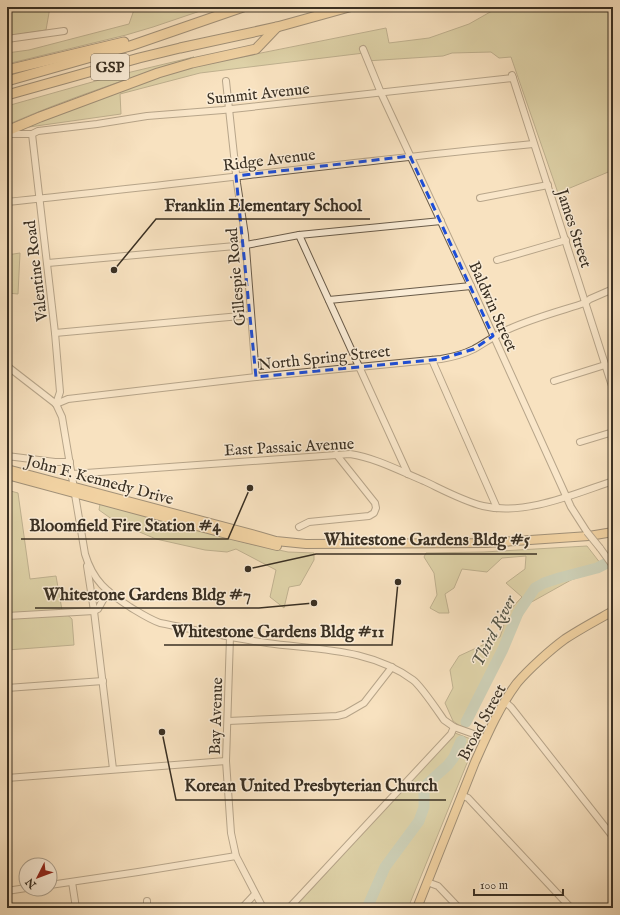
<svg xmlns="http://www.w3.org/2000/svg" width="620" height="915" font-family="'IM FELL English',serif">
<rect width="100%" height="100%" fill="#f8e2c0"/>
<filter id="stains"><feTurbulence type="fractalNoise" baseFrequency=".005" numOctaves="4"/><feColorMatrix values="0 0 0 0 .2 0 0 0 0 .09 0 0 0 0 .02 0 0 0 .5 -.17"/></filter>
<radialGradient id="worn" r=".72"><stop offset=".6" stop-color="#630" stop-opacity="0"/><stop offset="1" stop-color="#630" stop-opacity=".3"/></radialGradient>
<g fill="#c2c28f" stroke="#7e7959">
<path d="M7 7H50L46 30 7 36Z"/>
<path d="M135 7H212L153 27 126 35 7 64V53L29 50 129 24Z"/>
<path d="M499 7H613V170L558 193 511 57 499 58 491 52 452 53 443 56 366 61 364 53 200 73 120 94 121 114 29 127 30 125 166 72 386 28 389 43 429 38 469 24Z"/>
<path d="M194 57C131 78 68 98 7 125V106L110 77Z"/>
<path d="M20 253 18 294 7 293V255Z"/>
<path d="M7 490 18 493 30 579 56 576 62 610 72 619 74 645 7 650Z"/>
<path d="M100 504 247 543 288 552 314 553V560L300 585 289 587 284 608 270 597 276 570 236 549 227 552 205 550 156 539 116 522 99 510Z"/>
<path d="M587 546 604 568 571 580 528 604 508 642 470 719 460 726 453 721 445 703 453 688 450 670 459 656 500 637 508 612 522 597 506 583 525 569 526 556 502 558 487 572 462 569 454 588 445 594 449 613H439L430 608 437 595 434 573 424 557 426 553 484 552Z"/>
<path d="M455 733 476 741 408 908H294Z"/>
</g>
<g fill="none" stroke-linecap="round" stroke-linejoin="round">
<g stroke="#9dbeb1" stroke-width="11">
<path d="M466 722 503 649 518 613 535 588 544 583 559 578 597 568 613 560"/>
<path d="M367 908 385 867 419 821 424 807V789L428 783 448 765 454 757 461 741"/>
</g>
<defs>
<g id="minor">
<path d="M7 39 64 31"/>
<path d="M363 49 381 93 471 286 571 507 587 532"/>
<path d="M512 75 613 389"/>
<path d="M226 81 237 183 245 235 256 377"/>
<path d="M7 134H32L38 131 97 124 147 116 223 110 513 78"/>
<path d="M32 134 55 333 60 392 56 404"/>
<path d="M480 198 548 185"/>
<path d="M7 202C183 184 358 161 533 144"/>
<path d="M299 235 408 474"/>
<path d="M497 260 566 240"/>
<path d="M48 263 246 245 299 235 441 221"/>
<path d="M329 300 471 286"/>
<path d="M55 333 251 315"/>
<path d="M432 360 497 508"/>
<path d="M7 366 56 404 62 417 85 554C93 581 107 592 130 607 140 613 149 619 160 623 196 630 231 638 267 643 317 650 370 648 413 680 421 686 437 710 444 720L454 727 485 738"/>
<path d="M554 381 605 365"/>
<path d="M56 404 68 399 256 377 441 359C453 357 464 354 474 349 486 342 496 335 509 329 533 318 560 311 585 303L590 299 613 289"/>
<path d="M580 442 613 432"/>
<path d="M7 456 55 462H70"/>
<path d="M72 474 350 454C376 458 400 471 424 481 443 490 463 501 483 506 525 516 574 494 613 481"/>
<path d="M299 527 309 522 369 516 374 513 376 508 375 503 336 454"/>
<path d="M600 548 613 566"/>
<path d="M87 566 94 611 113 769"/>
<path d="M94 611 98 609 108 591"/>
<path d="M7 616 94 611"/>
<path d="M230 637 226 761 231 833 236 856 263 908"/>
<path d="M7 688 103 681"/>
<path d="M505 702 511 707 613 837"/>
<path d="M228 721 337 716 345 714 364 703 392 667"/>
<path d="M7 778 226 761"/>
<path d="M461 795 468 798 571 908"/>
<path d="M72 882 76 908"/>
<path d="M427 882 438 886 459 908"/>
<path d="M50 885 138 872 236 856"/>
<path d="M7 891 26 888"/>
<path d="M147 901V908"/>
<path d="M242 908 255 894"/>
<path d="M289 908 451 734 454 727"/>
</g>
<g id="major">
<path d="M7 469 259 536 276 541 306 544 486 543 589 536 613 532"/>
<path d="M7 475 219 532 277 546"/>
<path d="M417 908 475 762C487 735 499 707 517 683 529 669 550 650 565 639 580 629 597 620 613 611"/>
</g>
<g id="highway">
<path d="M7 70 124 42"/>
<path d="M7 81 130 46 243 7"/>
<path d="M7 95 139 58 180 48 277 27 349 7"/>
<path d="M7 131 40 117 158 73 192 63 256 49 277 27"/>
</g>
</defs>
<use href="#minor" stroke="#6a5c4a" stroke-width="8"/>
<use href="#major" stroke="#3a3023" stroke-width="10"/>
<use href="#highway" stroke="#3a3023" stroke-width="11"/>
<use href="#minor" stroke="#faecd6" stroke-width="6"/>
<use href="#major" stroke="#ecc180" stroke-width="8"/>
<use href="#highway" stroke="#ecc180" stroke-width="9"/>
<defs>
<path id="minor-bridge" d="M587 532 600 548"/>
</defs>
<use href="#minor-bridge" stroke="#6a5c4a" stroke-width="8" stroke-linecap="butt"/>
<use href="#minor-bridge" stroke="#faecd6" stroke-width="6"/>
</g>
<path d="M0 0H620V915H0ZM410 156 493 336 474 349 441 359 256 377 236 176Z" fill="#f8e2c0" fill-opacity=".55" fill-rule="evenodd"/>
<path fill="none" stroke="#1d4ed8" stroke-width="3" stroke-dasharray="8 5" stroke-linejoin="round" d="M410 156 493 336 474 349 441 359 256 377 236 176Z"/>
<g text-anchor="middle" stroke-width="3" stroke-linejoin="round" paint-order="stroke">
<rect fill="#faecd6" stroke="#746859" stroke-width="1" x="91" y="54" width="38" height="26" rx="3"/>
<g font-size="15" font-weight="bold" fill="#3a3023">
<text x="110" y="72">GSP</text>
</g>
<g font-size="16" fill="#3a3023" stroke="#faecd6">
<text transform="translate(258 93) rotate(-6)" y="6">Summit Avenue</text>
<text transform="translate(269 159) rotate(-7)" y="6">Ridge Avenue</text>
<text transform="translate(575 228) rotate(72)" y="6">James Street</text>
<text transform="translate(35 271) rotate(-97)" y="6">Valentine Road</text>
<text transform="translate(235 277) rotate(-95)" y="6">Gillespie Road</text>
<text transform="translate(494 306) rotate(66)" y="6">Baldwin Street</text>
<text transform="translate(324 357) rotate(-6)" y="6">North Spring Street</text>
<text transform="translate(289 446) rotate(-3)" y="6">East Passaic Avenue</text>
<text transform="translate(100 479) rotate(15)" y="6">John F. Kennedy Drive</text>
<text transform="translate(215 716) rotate(-88)" y="6">Bay Avenue</text>
<text transform="translate(481 722) rotate(-62)" y="6">Broad Street</text>
</g>
<g font-size="17" font-style="italic" fill="#535446" stroke="#faecd6">
<text transform="translate(493 631) rotate(-63)" y="6">Third River</text>
</g>
</g>
<path fill="none" stroke="#3a3023" stroke-width="1.5" d="M114 270L156 219H370M250 488L228 539H21M248 569L316 554H537M314 603L259 608H35M398 582L392 645H164M162 732L176 800H446"/>
<g fill="#3a3023" stroke="#faecd6" stroke-width="1.5">
<circle cx="114" cy="270" r="4"/>
<circle cx="250" cy="488" r="4"/>
<circle cx="248" cy="569" r="4"/>
<circle cx="314" cy="603" r="4"/>
<circle cx="398" cy="582" r="4"/>
<circle cx="162" cy="732" r="4"/>
</g>
<g font-size="17" text-anchor="middle" font-weight="bold" fill="#3a3023" stroke="#faecd6" stroke-width="3" stroke-linejoin="round" paint-order="stroke">
<text x="263" y="211">Franklin Elementary School</text>
<text x="125" y="531">Bloomfield Fire Station #4</text>
<text x="427" y="545">Whitestone Gardens Bldg #5</text>
<text x="147" y="600">Whitestone Gardens Bldg #7</text>
<text x="278" y="637">Whitestone Gardens Bldg #11</text>
<text x="311" y="791">Korean United Presbyterian Church</text>
</g>
<rect width="620" height="915" fill="none" stroke="#f8e2c0" stroke-width="24"/>
<rect x="8" y="8" width="604" height="899" fill="none" stroke="#3a3023" stroke-width="2"/>
<rect x="12" y="12" width="596" height="891" fill="none" stroke="#3a3023"/>
<g transform="translate(38 877) rotate(228)"><circle r="19" fill="#faecd6" stroke="#ada18e"/>
<path d="M0-3L7 15L0 10L-7 15Z" fill="#8f2418"/>
<text y="-6" font-size="11" font-weight="bold" text-anchor="middle" fill="#3a3023">N</text>
</g>
<path d="M474 889v6h89v-6" fill="none" stroke="#3a3023" stroke-width="2"/>
<text x="480" y="889" font-size="12" fill="#3a3023" stroke="#faecd6" stroke-width="3" paint-order="stroke">100 m</text>
<rect width="100%" height="100%" filter="url(#stains)"/>
<rect width="100%" height="100%" fill="url(#worn)"/>
</svg>
